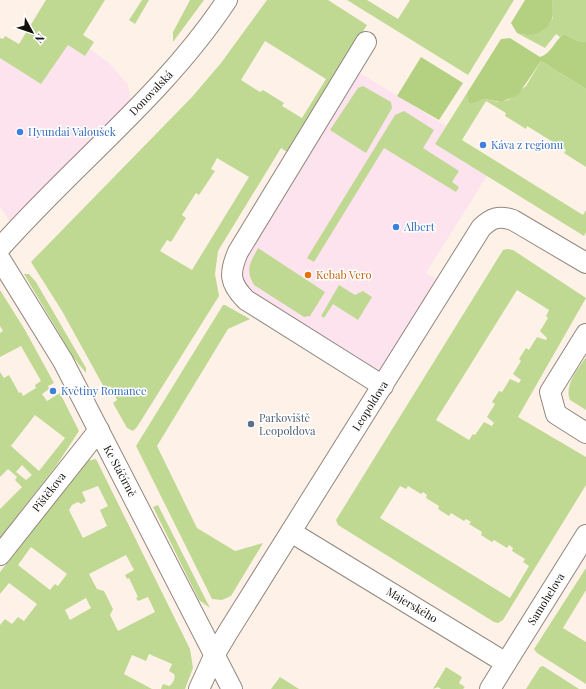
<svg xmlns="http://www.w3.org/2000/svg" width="586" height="689" font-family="'Playfair Display',serif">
<rect width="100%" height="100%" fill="#fef2e8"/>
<g fill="#fce3ed">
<path d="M68 45 85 56 90 49 108 62 128 85 131 103 11 223 0 207V58L41 83Z"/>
<path d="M357 71 446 126 435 144 487 176 426 273 438 280 381 375 274 307 246 288 240 281 241 257Z"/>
</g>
<g fill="#bfd993" fill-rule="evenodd">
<path d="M46 0H105L83 35 94 42 85 56 68 45 41 84 0 58V38L3 39 5 36 19 44Z"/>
<path d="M142 0H149L135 24 129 20Z"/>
<path d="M190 0H204L173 42V32Z"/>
<path d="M267 0H328L367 25 287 152 281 148 218 251 215 274 219 296 137 427 133 431 127 428 113 403 117 400 110 386 105 389 62 311 31 262 192 97 221 63ZM265 41 326 79 302 118 282 106 284 103 263 90 260 92 241 80ZM217 158 249 177 192 270 160 251 167 240 171 242 186 218 182 215 196 193 199 195 215 171 211 169Z"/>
<path d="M347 0H367L398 19 410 0H514L468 75Z"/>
<path d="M552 0H586V42L578 41 564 34 560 37 556 34 545 48 517 33C531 39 546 30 553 18Z"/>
<path d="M541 61 586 89V167L564 153 566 150 527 126 526 129 505 116 506 113 486 101 462 140 583 215 586 210V232L584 236 435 144 467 93V99L472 104 484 99 498 102 508 100 526 86Z"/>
<path d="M363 86 391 102 392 108 366 153 330 130 358 88Z"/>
<path d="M404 111 434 130 423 148 459 171 452 182 459 187 456 192 384 148 314 262 307 258 395 115Z"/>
<path d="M258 248 325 292 310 316 304 317 254 285C245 270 250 263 258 248Z"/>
<path d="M507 249 513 250 586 298 518 417 586 457V485L503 620 498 623 494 622 338 525 336 520 503 250ZM517 290 549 310 546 316 548 318 540 331 547 338 546 340 537 337 529 350 526 348 519 359 521 361 513 374 521 380 519 383 510 379 502 392 499 391 492 402 495 404 487 417 494 423 492 426 484 422 475 435 473 434 469 440 436 420ZM400 486 406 489 408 486 421 494 423 492 427 495 426 498 439 506 438 509 449 516 451 513 464 521 466 519 471 522 469 524 482 532 481 535 492 542 494 540 507 548 509 545 513 548 512 551 525 559 523 562 529 566 510 598 380 518Z"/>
<path d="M24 274H29L36 282 86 368V373L73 357Z"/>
<path d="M339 285 355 295 363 291 372 297 358 320 333 304 324 318 321 316Z"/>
<path d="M0 290 25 330 54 383 48 386 49 389 42 394 47 401 60 393 79 431 56 466 0 538V509L22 487 15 480 17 477 8 469 0 477V372L4 378 9 375 19 393 21 392 23 396 36 388 35 385 41 381 21 346 0 357V333L3 331 0 326ZM35 415 65 438 39 471 11 446ZM22 465 32 475 26 480 16 472Z"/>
<path d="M223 305H225L250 319 228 329 157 446 197 528 235 551 263 543 231 596 222 600 212 599 136 446Z"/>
<path d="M586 357V410L570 400C564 385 578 369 586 357Z"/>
<path d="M96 459 190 649 193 668 185 689H161L163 684 169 686C173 684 176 678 174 674L169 671 172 664 149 654 146 661 132 655 124 674 152 689H0V625L5 619 12 624 18 617 24 621 37 604 9 583 0 594V572L85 461ZM98 486 108 506 100 510 107 526 83 538 69 510 72 505 78 502 81 504 86 501 82 492ZM31 547 67 574 58 586 55 584 50 590 18 565ZM126 555 134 570 125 575 127 579 129 578 138 597 136 598 138 601 148 597 155 612 118 631 110 615 113 609 104 591 97 589 89 574ZM86 598 91 608 70 620 65 610Z"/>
<path d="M158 505 210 608 199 600 153 507Z"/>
<path d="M586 568V590L563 628 586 642V684L537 653 534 649Z"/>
<path d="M543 666 579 689H526L540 667Z"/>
<path d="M446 667 462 677 459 683 465 687 463 689H441L438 687 433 689Z"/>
<path d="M280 677 299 689H271Z"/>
</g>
<g fill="#b3d181">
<path d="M525 0H552C552 6 554 14 552 19 546 33 530 38 517 33L511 23Z"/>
<path d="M564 34 578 41 586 42V89L541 61 518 95 501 102 484 99 472 104C467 102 467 99 467 93L501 39 510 38 540 57C552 53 554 41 564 34Z"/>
<path d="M421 57 463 83 439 120 397 96Z"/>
</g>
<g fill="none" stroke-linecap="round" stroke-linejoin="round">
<defs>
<g id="minor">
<path d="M366 42 238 252C229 273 229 283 246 300L383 386"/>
<path d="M0 248C74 164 165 94 227 0"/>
<path d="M0 259 63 361 232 689"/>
<path d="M586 334 550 392 556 414 586 433"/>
<path d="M291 532 506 663 490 689"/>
<path d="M0 555 99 430"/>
<path d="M506 663 586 535"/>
<path d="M199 689 215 654 228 632 481 228C491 218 499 215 513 220L586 263"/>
</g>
</defs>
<use href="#minor" stroke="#92877e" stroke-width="22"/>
<use href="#minor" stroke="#fff" stroke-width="20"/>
</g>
<g fill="#3f7fe0" stroke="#fff" stroke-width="1.5">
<circle cx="20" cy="132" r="4"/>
<circle cx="483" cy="145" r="4"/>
<circle cx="396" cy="227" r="4"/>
<circle cx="53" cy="391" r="4"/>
</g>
<circle fill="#e8710a" stroke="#fff" stroke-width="1.5" cx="308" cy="275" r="4"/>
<circle fill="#5c6f8a" stroke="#fff" stroke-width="1.5" cx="251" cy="424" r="4"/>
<g text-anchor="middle" stroke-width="3" stroke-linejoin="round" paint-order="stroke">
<g font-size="11" fill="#15110e" stroke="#fff">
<text transform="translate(151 93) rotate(-46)" y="4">Donovalská</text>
<text transform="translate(370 406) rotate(-58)" y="4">Leopoldova</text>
<text transform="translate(120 471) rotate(62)" y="4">Ke Stáčírně</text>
<text transform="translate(49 492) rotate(-52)" y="4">Pištěkova</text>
<text transform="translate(546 599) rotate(-58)" y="4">Samohelova</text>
<text transform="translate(412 605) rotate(31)" y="4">Majerského</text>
</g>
<g font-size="11" fill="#366cbe" stroke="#fff" text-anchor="start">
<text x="28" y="136">Hyundai Valoušek</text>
<text x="491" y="149">Káva z regionu</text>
<text x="404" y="231">Albert</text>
<text x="61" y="395">Květiny Romance</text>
</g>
<g font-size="11" fill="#c56008" stroke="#fff" text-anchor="start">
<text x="316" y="279">Kebab Vero</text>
</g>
<g font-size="11" fill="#4e5e75" stroke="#fff" text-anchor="start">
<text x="259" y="422">Parkoviště<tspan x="259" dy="13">Leopoldova</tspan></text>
</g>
</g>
<g transform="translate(32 32) rotate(130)" stroke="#ffffff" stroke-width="3" paint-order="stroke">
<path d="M0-3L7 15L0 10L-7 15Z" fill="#15110e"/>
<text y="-6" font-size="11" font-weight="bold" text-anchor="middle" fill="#15110e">N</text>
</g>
</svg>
